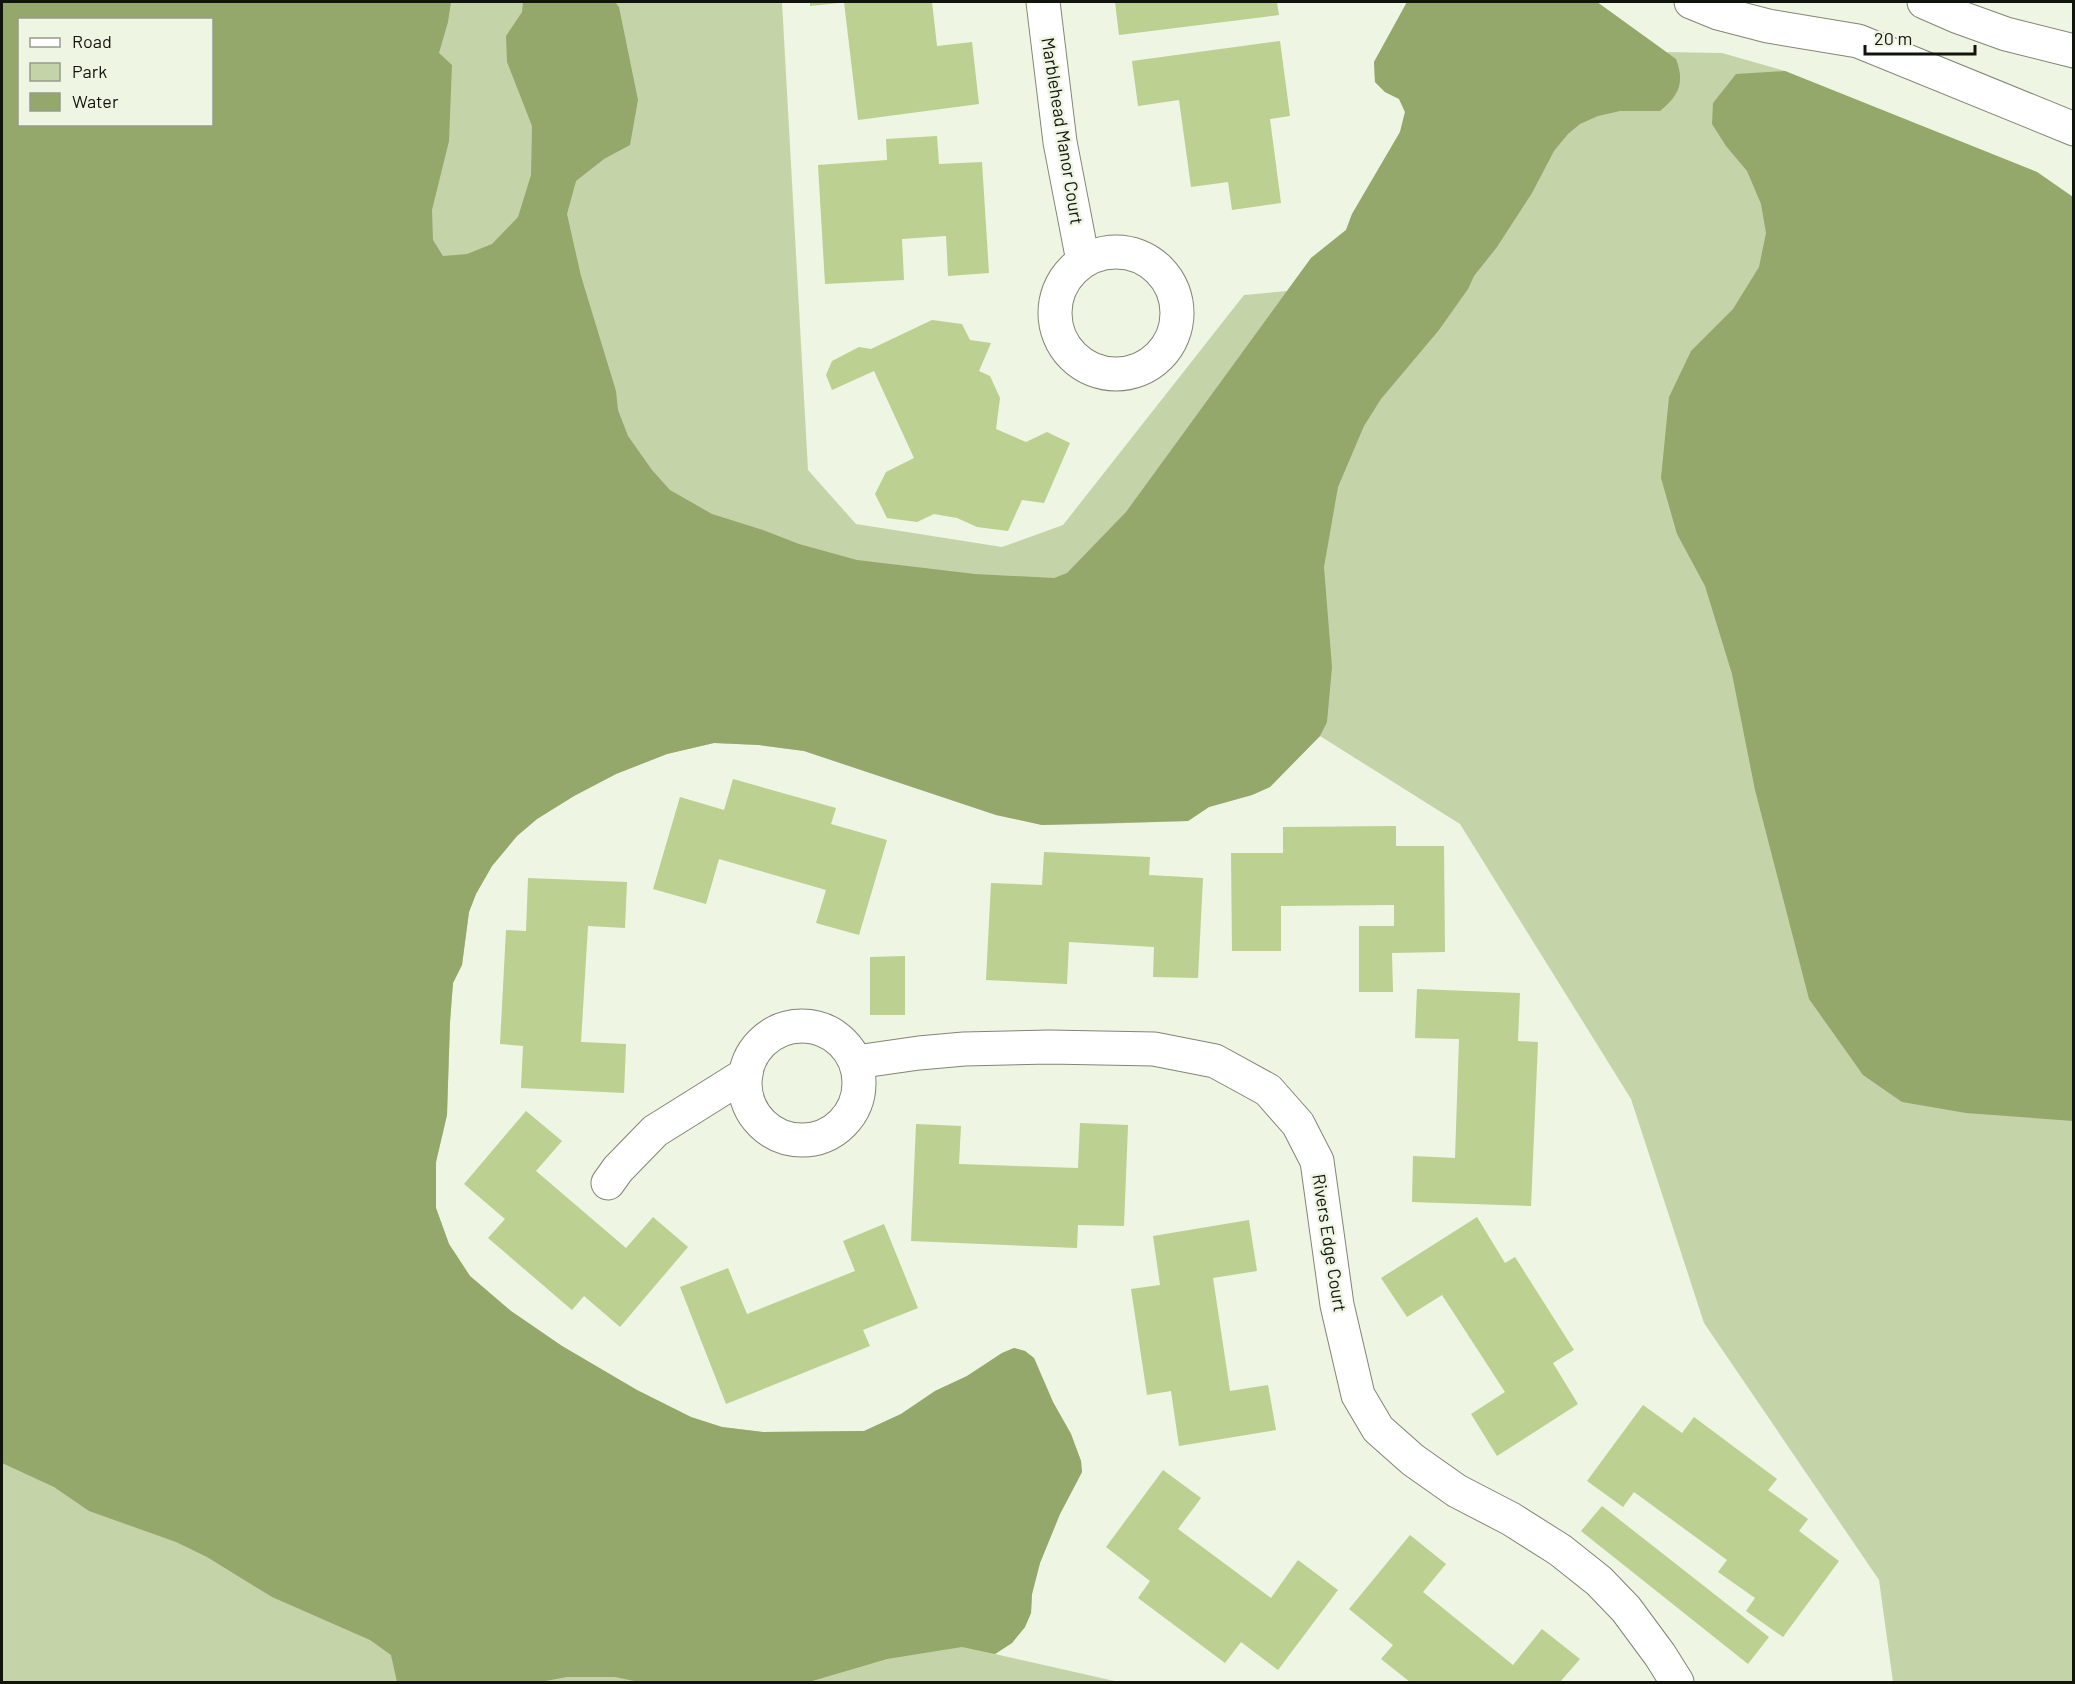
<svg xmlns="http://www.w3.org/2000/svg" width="2075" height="1684" font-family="Barlow,sans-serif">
<rect width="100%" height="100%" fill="#eef5e2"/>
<path fill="#c5d4a8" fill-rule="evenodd" d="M2 2H782L808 470 856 524 1002 547 1063 525 1244 295 1287 291 1311 258 1346 230 1352 214 1400 132 1405 112 1399 99 1385 92 1375 82 1374 62 1407 2H1597L1666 52 1722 53 1785 71 2037 172 2073 197V1682H1893L1879 1580 1704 1323 1631 1099 1460 824 1320 736 1270 787 1252 795 1209 807 1188 821 1100 824 1042 825 996 815 804 751 759 745 714 743 667 754 616 774 574 796 537 819 517 836 492 866 476 894 469 912 462 965 453 983 450 1022 447 1115 436 1162V1208L449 1244 470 1276 511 1311 562 1346 637 1390 691 1417 722 1427 763 1432 864 1431 901 1414 935 1391 967 1376 1002 1353 1014 1348 1025 1351 1034 1358 1053 1402 1071 1434 1081 1461 1082 1472 1060 1514 1040 1563 1032 1594 1031 1613 1025 1627 1012 1643 995 1654 1119 1682H2ZM20 20H212V124H20Z"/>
<g fill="#94a86b" fill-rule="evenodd">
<path d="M2 2H451L448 22 439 53 452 65 449 141 432 210 433 240 443 256 467 254 492 244 518 217 531 175 532 126 507 62 506 36 522 12 523 2H615L619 7 638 100 630 145 604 159 576 181 567 214 581 276 616 391 618 410 628 436 652 470 670 490 712 514 763 530 799 544 857 560 975 574 1054 578 1067 573 1126 512 1311 258 1346 230 1352 214 1400 132 1405 112 1399 99 1385 92 1375 82 1374 62 1407 2H1597L1676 59C1685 83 1679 95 1660 111H1620L1598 116 1580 124 1568 134 1554 151 1532 193 1497 247 1474 276 1468 289 1439 330 1381 399 1364 426 1338 487 1324 567 1332 667 1327 722 1320 736 1270 787 1252 795 1209 807 1188 821 1042 825 996 815 804 751 759 745 714 743 667 754 616 774 574 796 537 819 517 836 492 866 476 894 469 912 462 965 453 983 450 1022 447 1115 436 1162V1208L449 1244 470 1276 511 1311 562 1346 637 1390 691 1417 722 1427 763 1432 864 1431 901 1414 935 1391 967 1376 1002 1353 1014 1348 1025 1351 1034 1358 1053 1402 1071 1434 1081 1461 1082 1472 1060 1514 1040 1563 1032 1594 1031 1613 1025 1627 1012 1643 995 1654 962 1647 887 1659 809 1682H639L615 1677H567L540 1682H397L391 1655 370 1640 272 1597 207 1557 176 1542 89 1511 54 1487 2 1463ZM20 20H212V124H20Z"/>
<path d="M1785 71 2037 172 2073 197V1121L1966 1113 1902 1102 1863 1075 1809 999 1755 790 1732 674 1705 586 1677 534 1661 478 1669 397 1691 351 1733 309 1759 267 1766 233 1761 204 1747 171 1726 146 1712 124 1713 103 1736 74Z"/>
</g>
<g fill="#bbd091">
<path d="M810 2H839V3L810 6Z"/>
<path d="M844 2H932L937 46 972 42 979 104 858 120Z"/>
<path d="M1115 2H1277L1279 15 1119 35Z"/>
<path d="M1280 41 1290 116 1270 119 1281 203 1232 210 1228 182 1191 187 1179 100 1138 106 1132 61Z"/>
<path d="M937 136 939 164 982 162 989 273 948 276 946 236 902 239 904 280 825 284 818 165 887 160 886 139Z"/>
<path d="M932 320 962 324 970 340 991 343 979 371 990 376 1000 398 996 429 1026 442 1047 432 1070 443 1044 503 1022 500 1008 531 977 527 957 518 934 514 917 522 887 518 875 494 886 472 914 458 874 371 832 390 826 375 832 361 859 347 871 349Z"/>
<path d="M733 779 836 808 831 824 887 840 859 935 816 923 826 890 719 859 706 904 653 889 680 797 724 810Z"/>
<path d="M1396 826V846H1444L1445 952 1392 953 1393 992H1359V926H1394V905L1281 906V951H1232L1231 853H1283V827Z"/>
<path d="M1044 852 1150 857 1149 875 1203 878 1198 978 1153 977 1154 947 1069 942 1067 984 986 980 991 883 1042 885Z"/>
<path d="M528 878 627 882 625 928 588 926 581 1042 626 1044 624 1093 521 1088 523 1046 500 1044 506 930 526 931Z"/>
<path d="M905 956V1015H870V957Z"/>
<path d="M1417 989 1520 993 1518 1041 1538 1042 1531 1206 1412 1202 1413 1156 1455 1158 1459 1039 1415 1038Z"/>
<path d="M526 1111 562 1141 536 1171 626 1248 653 1217 688 1247 620 1327 584 1296 572 1310 488 1238 505 1219 464 1184Z"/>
<path d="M1080 1123 1128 1125 1124 1226 1078 1225 1077 1248 911 1241 916 1124 961 1126 959 1164 1078 1168Z"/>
<path d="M1477 1217 1505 1263 1515 1257 1574 1350 1553 1363 1578 1404 1497 1456 1471 1414 1505 1392 1442 1295 1407 1317 1381 1278Z"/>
<path d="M1249 1220 1257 1271 1213 1278 1230 1391 1268 1385 1276 1430 1179 1446 1171 1391 1147 1395 1131 1289 1160 1285 1153 1236Z"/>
<path d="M884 1224 918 1308 863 1330 870 1346 726 1404 680 1287 728 1268 747 1314 855 1271 843 1241Z"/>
<path d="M1643 1405 1682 1433 1694 1417 1777 1479 1768 1490 1808 1519 1799 1531 1839 1561 1783 1637 1746 1611 1755 1598 1718 1572 1727 1560 1634 1492 1623 1507 1587 1481Z"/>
<path d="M1163 1470 1201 1498 1178 1529 1271 1598 1298 1560 1338 1590 1278 1670 1241 1642 1225 1663 1138 1598 1150 1581 1106 1547Z"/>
<path d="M1602 1506 1769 1637 1748 1664 1581 1531Z"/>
<path d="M1410 1535 1446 1564 1423 1592 1513 1665 1542 1629 1580 1659 1560 1682H1410L1381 1659 1393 1645 1349 1609Z"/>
</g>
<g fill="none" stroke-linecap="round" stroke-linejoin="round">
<defs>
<g id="minor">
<path d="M1043 2 1060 142 1083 261"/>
<path d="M1691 2 1718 13 1768 26 1858 41 2074 129"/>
<path d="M1924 2 1956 16 2006 34 2074 51"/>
<circle cx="1116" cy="313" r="61"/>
<circle cx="802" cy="1083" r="57"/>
<path d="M856 1062 919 1053 964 1049 1049 1047 1154 1049 1215 1061 1268 1090 1298 1124 1317 1161 1337 1305 1358 1395 1378 1429 1413 1460 1457 1491 1511 1519 1560 1550 1599 1581 1626 1609 1660 1655 1677 1682"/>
<path d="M608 1183 618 1169 655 1131 746 1074"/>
</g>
</defs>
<use href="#minor" stroke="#808675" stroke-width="35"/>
<use href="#minor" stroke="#fff" stroke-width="33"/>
</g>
<g text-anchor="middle" stroke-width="5" stroke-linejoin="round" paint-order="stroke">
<g font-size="18" fill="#11140d" stroke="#eef5e2">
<text transform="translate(1062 131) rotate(81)" y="6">Marblehead Manor Court</text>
<text transform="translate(1329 1243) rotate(81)" y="6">Rivers Edge Court</text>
</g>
</g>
<rect width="2075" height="1684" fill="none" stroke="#11140d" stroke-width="6"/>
<rect x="18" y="18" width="195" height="108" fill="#eef5e2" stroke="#969b8d" stroke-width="1.5"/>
<rect x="30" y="38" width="30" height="9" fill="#ffffff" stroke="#969b8d" stroke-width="1.5"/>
<text x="72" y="48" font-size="18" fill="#11140d">Road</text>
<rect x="30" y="63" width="30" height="18" fill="#c5d4a8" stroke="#969b8d" stroke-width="1.5"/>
<text x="72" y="78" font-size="18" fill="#11140d">Park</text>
<rect x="30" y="93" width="30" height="18" fill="#94a86b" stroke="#969b8d" stroke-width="1.5"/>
<text x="72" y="108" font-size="18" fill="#11140d">Water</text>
<path d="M1865 45v9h110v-9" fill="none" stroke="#11140d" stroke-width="3"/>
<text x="1874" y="45" font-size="18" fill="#11140d" stroke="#eef5e2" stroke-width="4.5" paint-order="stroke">20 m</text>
</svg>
